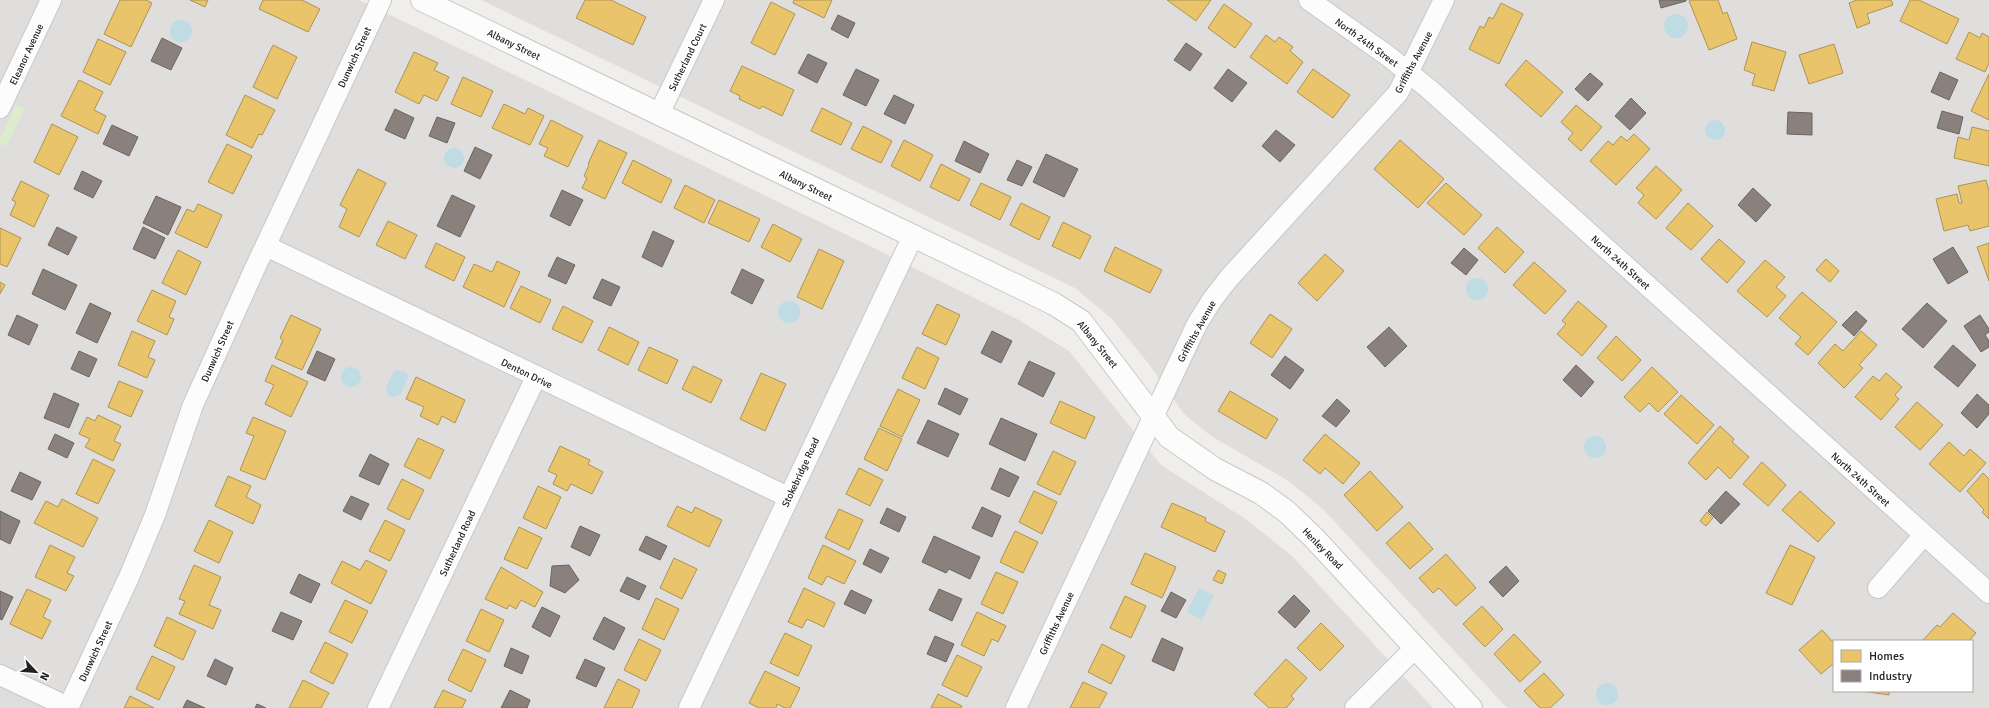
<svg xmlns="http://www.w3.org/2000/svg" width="1989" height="708" font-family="Signika,sans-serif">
<rect width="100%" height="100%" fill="#f0eeeb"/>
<g fill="#dfdedc" fill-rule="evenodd">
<path d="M0 0H359L876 249 1017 319 1069 351 1161 465 1247 520 1292 556 1433 708H0Z"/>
<path d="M481 0H1989V708H1507L1323 509 1287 480 1211 436 1184 414 1148 363 1112 319 1075 288ZM1834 641H1972V691H1834Z"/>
</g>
<path fill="#ddeccb" d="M16 105 25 108 6 147 0 143V139Z"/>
<g fill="#bfdbe3">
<circle cx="1676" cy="26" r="12"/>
<circle cx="181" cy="31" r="11"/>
<circle cx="1715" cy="130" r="10"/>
<circle cx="454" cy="158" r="10"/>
<circle cx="1477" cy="289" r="11"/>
<circle cx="789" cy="312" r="11"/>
<circle cx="351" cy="377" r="10"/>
<path d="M397 370 406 372 408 377 400 395 392 397 388 395 386 388 393 372Z"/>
<circle cx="1595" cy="447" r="11"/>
<path d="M1199 588 1214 595 1202 620 1187 612Z"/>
<circle cx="1607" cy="694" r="11"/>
</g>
<g fill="#e9c46a" stroke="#ad9354">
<path d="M120 0H146L152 3 131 47 104 34Z"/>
<path d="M190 0H208L205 7Z"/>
<path d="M263 0H302L320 9 308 32 259 9Z"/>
<path d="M585 0H611L646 17 633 45 576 18Z"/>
<path d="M794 0H832L824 18 793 3Z"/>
<path d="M1167 0H1211L1196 21Z"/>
<path d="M1691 0H1718L1723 14 1727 12 1737 39 1709 50 1689 1Z"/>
<path d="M1857 0H1891L1893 5 1867 14 1870 23 1857 28 1849 3Z"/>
<path d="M1910 0H1919L1959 19 1947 44 1900 21Z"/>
<path d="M771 2 795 14 775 55 751 43Z"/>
<path d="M1501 3 1523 14 1499 64 1469 49 1480 26 1484 28 1489 17 1493 19Z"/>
<path d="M1224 4 1252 24 1235 48 1208 28Z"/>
<path d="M1969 32 1980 38 1982 33 1989 37V63L1985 72 1956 59Z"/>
<path d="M1266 35 1275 42 1279 37 1293 47 1290 51 1303 62 1287 84 1250 57Z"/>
<path d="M98 39 126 52 110 85 83 72Z"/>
<path d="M1752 42 1786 52 1774 91 1752 85 1755 74 1744 70Z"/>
<path d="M1834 44 1843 73 1809 84 1799 55Z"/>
<path d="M273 45 297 57 277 99 253 87Z"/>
<path d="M414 52 438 63 434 70 449 77 437 101 424 95 419 104 395 92Z"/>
<path d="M1526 60 1563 92 1541 117 1505 85Z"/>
<path d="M742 66 794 90 782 116 762 106 760 109 739 99 740 96 730 91Z"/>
<path d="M1313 69 1350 95 1333 118 1297 92Z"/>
<path d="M1989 74V120L1971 111Z"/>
<path d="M463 77 493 91 481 117 451 104Z"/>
<path d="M79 80 103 92 94 110 106 116 98 134 61 116Z"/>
<path d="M245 95 275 110 262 135 259 134 252 148 226 135Z"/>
<path d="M504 104 525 114 528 108 544 116 530 145 492 128Z"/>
<path d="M1576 105 1602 127 1581 151 1568 139 1573 133 1561 122Z"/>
<path d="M822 108 852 123 841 145 811 131Z"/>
<path d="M551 120 583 136 568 167 544 156 548 148 539 144Z"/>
<path d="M52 124 78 137 59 175 34 162Z"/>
<path d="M863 126 892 141 881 163 851 149Z"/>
<path d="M1972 127 1989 131V166L1954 158 1958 137 1969 140Z"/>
<path d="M1634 134 1650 149 1616 185 1590 161 1608 141 1613 145 1621 136 1627 141Z"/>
<path d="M599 140 627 153 605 199 582 188 587 178 584 176 589 165 588 164Z"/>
<path d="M904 140 933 155 920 181 891 166Z"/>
<path d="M1400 140 1444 179 1418 208 1374 169Z"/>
<path d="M227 144 252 156 233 194 208 182Z"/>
<path d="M633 160 672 180 661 203 622 183Z"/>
<path d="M941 164 970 179 959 201 930 187Z"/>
<path d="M1656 166 1682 190 1656 219 1638 203 1644 195 1636 188Z"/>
<path d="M358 169 386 183 359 237 339 227 347 209 340 205Z"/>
<path d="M1986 180 1989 191V226L1970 231 1968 225 1944 231 1936 199 1957 194 1959 203H1962L1958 186Z"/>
<path d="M21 181 49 195 34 227 10 215 16 202 12 200Z"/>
<path d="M981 183 1011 197 1000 220 970 205Z"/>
<path d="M1446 183 1482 215 1464 235 1427 203Z"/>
<path d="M685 185 715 200 704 223 674 208Z"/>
<path d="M719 200 760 219 749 242 708 223Z"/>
<path d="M1021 203 1050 217 1039 240 1010 225Z"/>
<path d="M1688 203 1713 226 1691 250 1666 228Z"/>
<path d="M198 204 222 215 207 248 175 233 187 209 194 212Z"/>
<path d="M388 221 417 235 405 259 376 245Z"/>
<path d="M1063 222 1091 236 1080 259 1052 246Z"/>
<path d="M773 224 802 239 790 262 761 247Z"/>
<path d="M1497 227 1524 252 1505 273 1478 248Z"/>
<path d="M0 228 21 238 7 267 0 264Z"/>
<path d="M1719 239 1745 262 1727 283 1701 259Z"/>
<path d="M436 243 465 257 454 281 425 267Z"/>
<path d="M1989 243V281L1977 247Z"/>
<path d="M1115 247 1162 270 1150 293 1104 271Z"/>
<path d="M819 249 844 261 822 309 797 297Z"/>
<path d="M178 250 201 262 186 295 162 283Z"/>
<path d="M1325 254 1344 271 1317 301 1298 283Z"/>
<path d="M1826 259 1839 271 1830 282 1816 270Z"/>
<path d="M1765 260 1785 277 1776 287 1786 296 1767 317 1737 291Z"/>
<path d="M497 261 520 272 504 307 463 287 474 264 492 272Z"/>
<path d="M1534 262 1566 291 1545 314 1513 285Z"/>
<path d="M0 282 5 285 0 294Z"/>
<path d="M521 286 551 300 540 323 510 308Z"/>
<path d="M152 290 176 301 169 317 174 319 167 335 137 321Z"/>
<path d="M1802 292 1837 322 1808 355 1795 344 1801 337 1779 318Z"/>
<path d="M1578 301 1607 326 1582 356 1557 334 1566 324 1562 321Z"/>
<path d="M937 304 960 315 946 345 922 334Z"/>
<path d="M563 306 593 321 582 343 552 329Z"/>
<path d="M1270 314 1292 329 1272 358 1250 343Z"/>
<path d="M291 315 321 329 302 370 275 358 283 340 280 338Z"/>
<path d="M609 327 639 342 628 365 598 350Z"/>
<path d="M132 331 155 341 148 357 155 360 147 378 118 365Z"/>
<path d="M1861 331 1877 345 1859 365 1863 368 1844 388 1818 363 1835 344 1843 351Z"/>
<path d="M1616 336 1641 360 1622 381 1597 358Z"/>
<path d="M649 347 678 360 667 384 638 370Z"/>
<path d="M917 347 939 358 925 389 902 378Z"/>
<path d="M272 365 308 382 291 417 265 404 274 385 265 381Z"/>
<path d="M693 366 722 380 711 403 682 389Z"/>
<path d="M1652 367 1678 392 1658 412 1649 403 1640 412 1624 397Z"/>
<path d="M761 373 786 384 765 431 740 419Z"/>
<path d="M1886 373 1902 387 1895 395 1899 399 1881 420 1855 397 1873 376 1879 381Z"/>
<path d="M416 377 465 400 455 423 442 416 438 425 420 416 424 407 406 399Z"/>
<path d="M119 381 143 391 131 417 108 407Z"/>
<path d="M898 389 920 400 902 437 880 426Z"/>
<path d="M1230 391 1278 419 1266 439 1218 411Z"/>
<path d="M1681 395 1714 425 1697 444 1664 414Z"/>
<path d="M1060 401 1095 417 1085 439 1050 423Z"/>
<path d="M1917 402 1943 425 1920 450 1895 427Z"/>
<path d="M98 415 121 426 114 441 121 444 113 461 85 447 90 439 79 434 87 417 95 421Z"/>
<path d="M253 417 286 431 265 480 240 470 254 436 246 433Z"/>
<path d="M1720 426 1734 439 1732 442 1749 457 1730 479 1718 467 1706 480 1688 463Z"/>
<path d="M879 428 902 439 887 471 864 459Z"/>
<path d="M1325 434 1360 463 1343 484 1325 468 1320 474 1303 460Z"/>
<path d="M418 438 444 450 430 479 404 466Z"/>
<path d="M1949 442 1964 456 1970 449 1986 463 1960 492 1929 464Z"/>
<path d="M560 446 590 460 588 464 603 472 592 494 571 484 567 491 553 484 557 475 548 471Z"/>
<path d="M1053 451 1076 462 1060 495 1037 484Z"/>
<path d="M93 459 115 470 98 504 76 494Z"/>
<path d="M1762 462 1786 485 1768 506 1743 484Z"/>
<path d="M859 468 883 480 870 506 846 494Z"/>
<path d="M1370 471 1403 507 1377 531 1344 495Z"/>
<path d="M1983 473 1989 479V519L1982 512 1984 510 1967 491Z"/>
<path d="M228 476 251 486 246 497 261 505 253 524 215 506Z"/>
<path d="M402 479 424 490 409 520 387 509Z"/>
<path d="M538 486 561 497 546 529 523 518Z"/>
<path d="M1034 491 1057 502 1042 534 1019 522Z"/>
<path d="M1800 491 1835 523 1818 542 1782 510Z"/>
<path d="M62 499 98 518 83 547 34 523 46 501 58 507Z"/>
<path d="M1172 503 1206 518 1205 521 1225 531 1215 552 1161 527Z"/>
<path d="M677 506 692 513 695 507 722 520 709 547 667 526Z"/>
<path d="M839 509 863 520 849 550 825 538Z"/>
<path d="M1707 512 1713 518 1706 526 1700 521Z"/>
<path d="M209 520 233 532 219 563 194 551Z"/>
<path d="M385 520 405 530 390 561 369 551Z"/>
<path d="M1409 522 1433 549 1410 569 1386 543Z"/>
<path d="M519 527 542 538 527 569 504 559Z"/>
<path d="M1015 531 1038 542 1023 573 1000 562Z"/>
<path d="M50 545 75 557 67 573 74 576 66 591 35 577Z"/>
<path d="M823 545 856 561 844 584 827 576 822 585 808 578Z"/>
<path d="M1790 545 1815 557 1792 605 1766 593Z"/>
<path d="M1145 553 1176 567 1162 598 1131 584Z"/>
<path d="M1446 554 1476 588 1456 606 1439 588 1433 593 1419 578Z"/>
<path d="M674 558 697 569 682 599 660 588Z"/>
<path d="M366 560 387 571 371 604 331 583 342 561 360 570Z"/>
<path d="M194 565 221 577 209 605 221 610 213 629 179 614 185 601 179 599Z"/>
<path d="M501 567 543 592 535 607 521 600 516 609 509 605 507 609 485 599Z"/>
<path d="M1218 570 1226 574 1222 584 1213 580Z"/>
<path d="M996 572 1018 582 1003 614 981 604Z"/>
<path d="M804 588 835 603 824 627 807 619 802 628 788 622Z"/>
<path d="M27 589 51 600 43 617 51 621 42 639 10 624Z"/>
<path d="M1125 596 1146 606 1131 638 1110 628Z"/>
<path d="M656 598 679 609 664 640 642 629Z"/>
<path d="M345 600 368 611 352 643 329 632Z"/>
<path d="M1482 606 1503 629 1485 647 1463 624Z"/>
<path d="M481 609 504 620 489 652 466 641Z"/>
<path d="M977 612 1006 626 998 642 992 639 984 656 961 645Z"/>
<path d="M1953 613 1976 633 1969 641H1922L1937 625 1940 627Z"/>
<path d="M167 617 196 631 183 660 154 646Z"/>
<path d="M1321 623 1344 646 1320 671 1297 648Z"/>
<path d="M1822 630 1834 643V663L1821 674 1799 650Z"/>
<path d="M785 633 812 646 798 676 770 663Z"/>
<path d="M1514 634 1541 662 1520 682 1494 654Z"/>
<path d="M639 639 661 650 646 681 624 670Z"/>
<path d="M325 642 348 654 333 684 310 672Z"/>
<path d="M1102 644 1125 656 1111 684 1088 672Z"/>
<path d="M463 649 486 660 471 692 448 680Z"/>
<path d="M957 655 982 667 967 697 942 685Z"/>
<path d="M152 656 175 667 159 700 136 689Z"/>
<path d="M1286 659 1307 678 1291 696 1294 699 1286 708H1269L1254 694Z"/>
<path d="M765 671 800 688 790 708H785L777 704 776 708H759L749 703Z"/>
<path d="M1544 673 1564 695 1550 708H1540L1524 691Z"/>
<path d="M618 679 640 690 632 708H604Z"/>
<path d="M303 680 329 693 321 708H289Z"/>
<path d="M1083 682 1107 693 1099 708H1070Z"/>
<path d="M443 690 466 700 462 708H434Z"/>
<path d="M1862 691H1889V695Z"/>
<path d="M938 694 962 706 961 708H931Z"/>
<path d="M130 696 154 708H124Z"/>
</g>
<g fill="#8a817c" stroke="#6b6461">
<path d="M1659 0H1686V1L1661 8Z"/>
<path d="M838 15 855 23 848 38 831 29Z"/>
<path d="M162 38 182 48 171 70 151 61Z"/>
<path d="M1186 43 1202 54 1190 71 1174 60Z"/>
<path d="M808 54 827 63 817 83 798 73Z"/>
<path d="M856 69 879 80 866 106 843 95Z"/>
<path d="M1228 69 1247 83 1232 102 1214 88Z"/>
<path d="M1940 72 1958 80 1949 100 1931 92Z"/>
<path d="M1590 73 1603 84 1588 101 1575 89Z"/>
<path d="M894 95 914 105 905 124 884 114Z"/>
<path d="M1631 98 1646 113 1630 130 1615 116Z"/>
<path d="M395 109 414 118 405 139 385 130Z"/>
<path d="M1942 111 1963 117 1959 134 1937 128Z"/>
<path d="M1788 112 1812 113V135L1787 134Z"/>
<path d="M437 117 455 123 447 143 429 136Z"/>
<path d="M112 125 138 137 129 156 103 144Z"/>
<path d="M1276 130 1295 145 1280 162 1262 146Z"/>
<path d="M964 141 989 154 980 173 955 161Z"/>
<path d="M475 147 492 155 480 179 464 171Z"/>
<path d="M1046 154 1078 169 1064 197 1033 182Z"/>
<path d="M1017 160 1032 167 1022 186 1007 180Z"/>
<path d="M82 171 102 181 93 198 74 189Z"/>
<path d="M1753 188 1771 205 1756 222 1738 205Z"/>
<path d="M562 190 583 200 570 226 550 216Z"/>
<path d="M452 195 475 206 460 237 437 226Z"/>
<path d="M156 196 181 207 168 235 143 223Z"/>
<path d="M57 227 77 237 68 255 48 245Z"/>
<path d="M143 227 165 238 155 259 133 249Z"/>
<path d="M653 231 674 241 662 267 642 257Z"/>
<path d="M1953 247 1968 272 1948 284 1933 259Z"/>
<path d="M1464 248 1478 260 1466 275 1451 263Z"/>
<path d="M557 257 575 265 566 284 548 276Z"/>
<path d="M43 269 77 285 65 310 32 294Z"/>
<path d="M742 269 764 280 752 304 731 293Z"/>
<path d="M602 279 620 287 611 306 593 298Z"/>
<path d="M90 303 111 313 97 343 76 333Z"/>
<path d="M1927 303 1947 321 1923 348 1902 329Z"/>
<path d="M1856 311 1867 321 1854 336 1842 325Z"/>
<path d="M17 315 38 325 29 345 8 335Z"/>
<path d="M1980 315 1989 329V332L1985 335 1989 341V347L1981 352 1964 326Z"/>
<path d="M1389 327 1407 346 1385 367 1367 347Z"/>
<path d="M992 331 1012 341 1001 363 981 353Z"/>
<path d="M1953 345 1976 365 1958 387 1934 367Z"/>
<path d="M79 351 97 359 89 377 71 369Z"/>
<path d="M317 351 335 359 325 381 307 373Z"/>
<path d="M1285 356 1304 370 1290 389 1271 375Z"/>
<path d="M1029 361 1055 373 1043 397 1018 384Z"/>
<path d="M1576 365 1594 382 1581 397 1563 380Z"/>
<path d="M945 388 968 399 960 415 938 404Z"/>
<path d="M54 393 79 404 69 428 44 418Z"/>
<path d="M1977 394 1989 405V414L1977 428 1961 413Z"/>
<path d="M1337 399 1350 411 1336 427 1322 416Z"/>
<path d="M1001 418 1037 434 1025 461 989 444Z"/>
<path d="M928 420 959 434 948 457 917 443Z"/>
<path d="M55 434 74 443 67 458 48 449Z"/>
<path d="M370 454 389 464 379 485 359 476Z"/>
<path d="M1000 468 1019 477 1009 497 991 489Z"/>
<path d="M20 472 41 482 32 500 11 491Z"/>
<path d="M1726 491 1740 504 1721 524 1708 511Z"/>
<path d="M351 496 369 504 361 520 343 511Z"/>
<path d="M982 507 1001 516 992 537 972 528Z"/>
<path d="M887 508 906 517 899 532 880 523Z"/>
<path d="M0 511 20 521 10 544 0 539Z"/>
<path d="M580 526 600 535 590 556 571 547Z"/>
<path d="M646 536 667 546 660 560 639 550Z"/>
<path d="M934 536 980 557 970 579 949 569 946 573 922 562Z"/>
<path d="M870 549 889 558 881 573 863 564Z"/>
<path d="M569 565 579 580 565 593 550 586 552 566Z"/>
<path d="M1506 566 1519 581 1503 597 1489 582Z"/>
<path d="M299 574 320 584 311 603 290 593Z"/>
<path d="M627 577 646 586 639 600 620 591Z"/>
<path d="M939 589 962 599 952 621 929 610Z"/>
<path d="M851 590 872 600 865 614 844 604Z"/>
<path d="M0 591 13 597 2 620 0 619Z"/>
<path d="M1171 592 1186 600 1176 618 1161 611Z"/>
<path d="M1294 595 1310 611 1295 628 1278 612Z"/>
<path d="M542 607 560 616 550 637 532 627Z"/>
<path d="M281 612 302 621 293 640 272 631Z"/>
<path d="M604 617 625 628 614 650 593 639Z"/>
<path d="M935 636 954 644 946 662 927 654Z"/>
<path d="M1162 638 1183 648 1174 671 1152 661Z"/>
<path d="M511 648 529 656 522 674 504 666Z"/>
<path d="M215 659 233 668 226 685 207 676Z"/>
<path d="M585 659 605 668 596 687 576 678Z"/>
<path d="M510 690 530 700 527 708H501Z"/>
<path d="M187 700 205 708H183Z"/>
<path d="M257 704 266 708H255Z"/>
</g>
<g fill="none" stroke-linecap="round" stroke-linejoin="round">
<defs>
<g id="minor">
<path d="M1309 0 1388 56 1429 89 1989 593"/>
<path d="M0 108 51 0"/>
<path d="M659 114 714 0"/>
<path d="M266 246 788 497"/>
<path d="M1878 588 1924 535"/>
<path d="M0 675 68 707"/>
<path d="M68 708 129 577 155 515 193 405 255 268 381 0"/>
<path d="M378 708 536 377"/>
<path d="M689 708 913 236"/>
<path d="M1016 708 1197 324 1212 300 1229 278 1398 93 1444 0"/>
<path d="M1355 708 1415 648"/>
</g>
<path id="tertiary" d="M422 0 1015 285 1054 304 1081 321 1169 437 1215 469 1261 493 1287 512 1314 538 1471 708"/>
</defs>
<use href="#minor" stroke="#c9c8c7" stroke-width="22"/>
<use href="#tertiary" stroke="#c9c8c7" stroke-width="24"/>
<use href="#minor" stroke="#fdfcfc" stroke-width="20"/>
<use href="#tertiary" stroke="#fdfcfc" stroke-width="22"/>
</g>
<g text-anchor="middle" stroke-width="4" stroke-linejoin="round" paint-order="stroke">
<g font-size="10" fill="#222" stroke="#fff">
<text transform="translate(1367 42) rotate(36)" y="4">North 24th Street</text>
<text transform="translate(514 44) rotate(26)" y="4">Albany Street</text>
<text transform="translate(26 54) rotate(-65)" y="4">Eleanor Avenue</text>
<text transform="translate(354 57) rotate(-65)" y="4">Dunwich Street</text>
<text transform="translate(687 57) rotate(-64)" y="4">Sutherland Court</text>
<text transform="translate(1413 62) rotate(-62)" y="4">Griffiths Avenue</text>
<text transform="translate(806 185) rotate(26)" y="4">Albany Street</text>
<text transform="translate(1621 262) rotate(42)" y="4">North 24th Street</text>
<text transform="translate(1196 331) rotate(-61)" y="4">Griffiths Avenue</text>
<text transform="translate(1098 344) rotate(51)" y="4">Albany Street</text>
<text transform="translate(217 351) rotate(-66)" y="4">Dunwich Street</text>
<text transform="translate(527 373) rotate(26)" y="4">Denton Drive</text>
<text transform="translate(800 472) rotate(-65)" y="4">Stokebridge Road</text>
<text transform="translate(1861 479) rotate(42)" y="4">North 24th Street</text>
<text transform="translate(457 543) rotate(-65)" y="4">Sutherland Road</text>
<text transform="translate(1323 548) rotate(46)" y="4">Henley Road</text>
<text transform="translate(1056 623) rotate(-65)" y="4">Griffiths Avenue</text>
<text transform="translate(95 651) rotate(-65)" y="4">Dunwich Street</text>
</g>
</g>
<rect x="1833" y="640" width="140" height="52" fill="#ffffff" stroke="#a7a7a7"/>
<rect x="1841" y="650" width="20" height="12" fill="#e9c46a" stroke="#a7a7a7"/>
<text x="1869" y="660" font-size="12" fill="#222222">Homes</text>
<rect x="1841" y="670" width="20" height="12" fill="#8a817c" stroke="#a7a7a7"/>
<text x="1869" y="680" font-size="12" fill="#222222">Industry</text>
<g transform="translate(36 672) rotate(116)" stroke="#ffffff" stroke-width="3" paint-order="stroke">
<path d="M0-3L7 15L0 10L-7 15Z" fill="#222222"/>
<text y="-6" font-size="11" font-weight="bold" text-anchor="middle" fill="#222222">N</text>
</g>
</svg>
